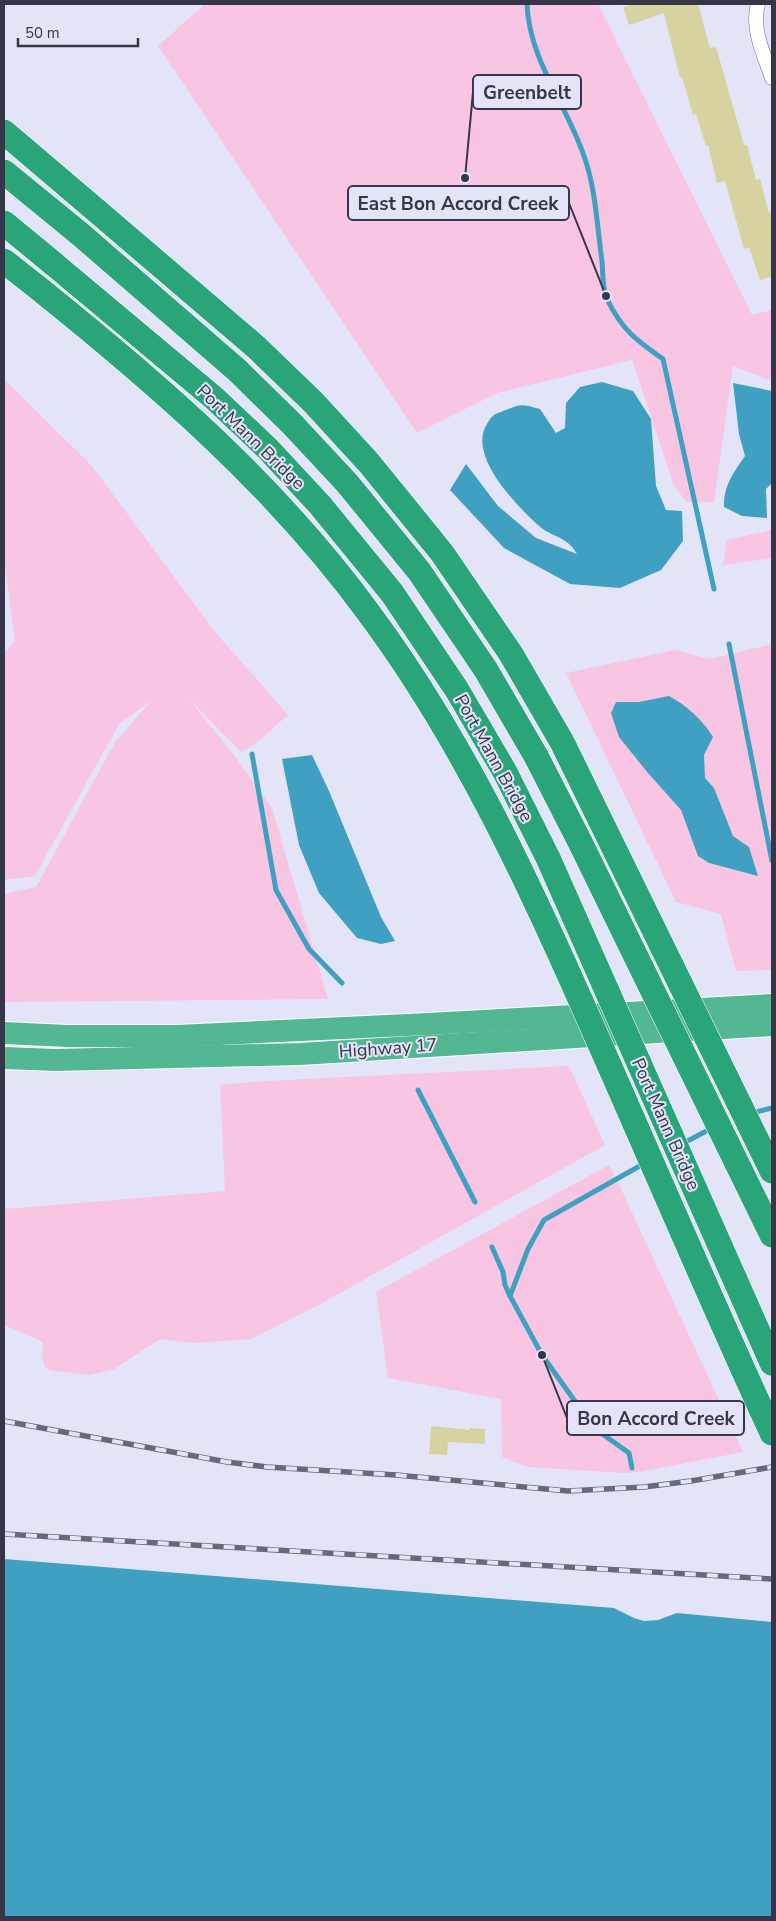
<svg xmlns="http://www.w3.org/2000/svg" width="776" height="1921" font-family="'Nunito Sans',sans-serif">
<rect width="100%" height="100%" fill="#e3e4f8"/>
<g fill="#f8c6e2">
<path d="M205 4H598L752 315 772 310V381L733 366 714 502H687L674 486 632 360 497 393 417 433 158 46Z"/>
<path d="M4 379 92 466 215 632 288 715 256 743 241 752 188 698 237 759 272 808 328 999 4 1002V894L36 887 115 742 152 700 119 724 35 876 4 880V653L15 641 4 558Z"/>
<path d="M772 530V558L723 565 727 540Z"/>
<path d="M772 644V970L736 971 721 914 676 902 566 673 675 650 709 659Z"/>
<path d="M569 1066 605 1145 315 1307 251 1339 194 1343 160 1339 113 1370 88 1375 50 1370 45 1367 42 1357 43 1342 4 1325V1209L225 1191 220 1085 265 1081Z"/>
<path d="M609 1165 623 1193 743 1452 639 1472 625 1473 528 1467 502 1457 501 1399 388 1378 376 1292Z"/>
</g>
<g fill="#40a0c1">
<path d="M602 382 633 391 651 419 656 486 666 510 682 511 683 541 661 570 620 588 570 584 504 548 450 490 466 464 498 506 536 538 577 554C566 535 552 538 538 525 516 505 467 455 487 424 491 417 493 414 501 412 521 404 519 403 540 409L556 433 565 428 566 403 580 387Z"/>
<path d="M733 383 772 391V483L766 489 767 518 742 516 724 507C723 487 733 473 745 456L739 434Z"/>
<path d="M669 696C686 705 703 720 713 737L704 755 705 778 714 788 733 836 749 847 758 876 709 863 698 856 681 810 648 773 619 737 611 713 616 702H639Z"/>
<path d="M312 755 329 791 381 917 395 941 381 944 357 938 319 893 299 845 282 759Z"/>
<path d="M4 1559 614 1608 634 1618 644 1621 658 1620 677 1613 772 1622V1917H4Z"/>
</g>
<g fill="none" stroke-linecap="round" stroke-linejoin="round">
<g stroke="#40a0c1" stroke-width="5">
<path d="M527 4C529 60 567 105 584 156 596 189 597 227 602 261 603 273 602 288 607 299 622 330 636 340 663 359L714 589"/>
<path d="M729 644 772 861"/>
<path d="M252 754 276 890 309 949 342 983"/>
<path d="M418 1090 475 1202"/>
<path d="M752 1113 772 1108"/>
<path d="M682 1144 712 1128"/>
<path d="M492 1247 503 1272 505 1285 510 1296"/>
<path d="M632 1468 629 1453 594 1428 542 1355 510 1296 528 1249 544 1220 645 1163"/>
</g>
</g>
<g fill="#d7d3a0">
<path d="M636 4H698L710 48 716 47 744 145H747L756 180 760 179 769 213 772 212V276L760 280 749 247 744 249 725 181 717 183 708 145 706 146 696 114 693 115 682 77 680 78 664 13 629 25 623 7Z"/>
<path d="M431 1426 470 1430V1428L485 1429V1444L448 1442 447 1455 429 1454Z"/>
</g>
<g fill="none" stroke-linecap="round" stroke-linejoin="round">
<defs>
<path id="minor" d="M758 4C751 28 764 55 772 78"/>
<g id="trunk">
<path d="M4 1033 67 1036H177L428 1024 772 1005"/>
<path d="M4 1058 56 1060 300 1054 772 1025"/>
</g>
<g id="motorway">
<path d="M4 132 98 212"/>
<path d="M4 172 80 234"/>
<path d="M4 223 55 265"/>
<path d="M4 261 37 287"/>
</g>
</defs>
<use href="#minor" stroke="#6b6b96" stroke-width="15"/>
<use href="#trunk" stroke="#fff" stroke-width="24"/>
<use href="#motorway" stroke="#fff" stroke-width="26"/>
<use href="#minor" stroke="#fff" stroke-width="14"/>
<use href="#trunk" stroke="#54b794" stroke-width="22"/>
<use href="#motorway" stroke="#29a579" stroke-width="25"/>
<defs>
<g id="rail">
<path d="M4 1421 227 1462 267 1467 396 1475 568 1491 644 1487 691 1481 772 1467"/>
<path d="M4 1534 772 1579"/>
</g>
</defs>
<use href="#rail" stroke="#68687c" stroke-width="5.5"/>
<use href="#rail" stroke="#e3e4f8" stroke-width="4" stroke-dasharray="11" stroke-linecap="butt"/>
<defs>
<g id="motorway-bridge">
<path d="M98 212 256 347 313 402 369 463 442 553 511 654 562 742 772 1171"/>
<path d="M80 234 237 370 292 424 347 483 419 571 486 670 536 756 580 842 772 1235"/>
<path d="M55 265 214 398 268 449 320 505 392 593 457 690 505 772 548 858 772 1363"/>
<path d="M37 287C158 384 276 486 368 612 464 741 531 887 595 1033 654 1166 711 1301 772 1433"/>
</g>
</defs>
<use href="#motorway-bridge" stroke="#fff" stroke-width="26" stroke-linecap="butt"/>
<use href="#motorway-bridge" stroke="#29a579" stroke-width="25"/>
</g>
<g text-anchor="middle" stroke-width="4" stroke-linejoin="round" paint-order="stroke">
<g font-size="18" fill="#363649" stroke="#e3e4f8">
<text transform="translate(251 437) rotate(44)" y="6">Port Mann Bridge</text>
<text transform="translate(494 758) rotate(61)" y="6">Port Mann Bridge</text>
<text transform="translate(388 1048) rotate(-4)" y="6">Highway 17</text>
<text transform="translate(666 1124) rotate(66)" y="6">Port Mann Bridge</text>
</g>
</g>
<path fill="none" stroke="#363649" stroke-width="2" d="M465 178L473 92M606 296L569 203M542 1355L567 1418"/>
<g fill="#363649" stroke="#e3e4f8" stroke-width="2">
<circle cx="465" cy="178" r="5"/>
<circle cx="606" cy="296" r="5"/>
<circle cx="542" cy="1355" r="5"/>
</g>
<g fill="#e3e4f8" stroke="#363649" stroke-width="2">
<rect x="473" y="75" width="108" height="34" rx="5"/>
<rect x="348" y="186" width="221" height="34" rx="5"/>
<rect x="567" y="1401" width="177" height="34" rx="5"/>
</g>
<g font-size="19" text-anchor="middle" font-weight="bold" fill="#363649">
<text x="527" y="99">Greenbelt</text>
<text x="458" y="210">East Bon Accord Creek</text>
<text x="656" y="1425">Bon Accord Creek</text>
</g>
<rect width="776" height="1921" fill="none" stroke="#363649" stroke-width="10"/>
<path d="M18 38v8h120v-8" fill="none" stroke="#363649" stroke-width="2.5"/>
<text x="25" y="38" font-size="15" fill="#363649" stroke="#e3e4f8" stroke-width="4" paint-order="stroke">50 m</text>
</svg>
